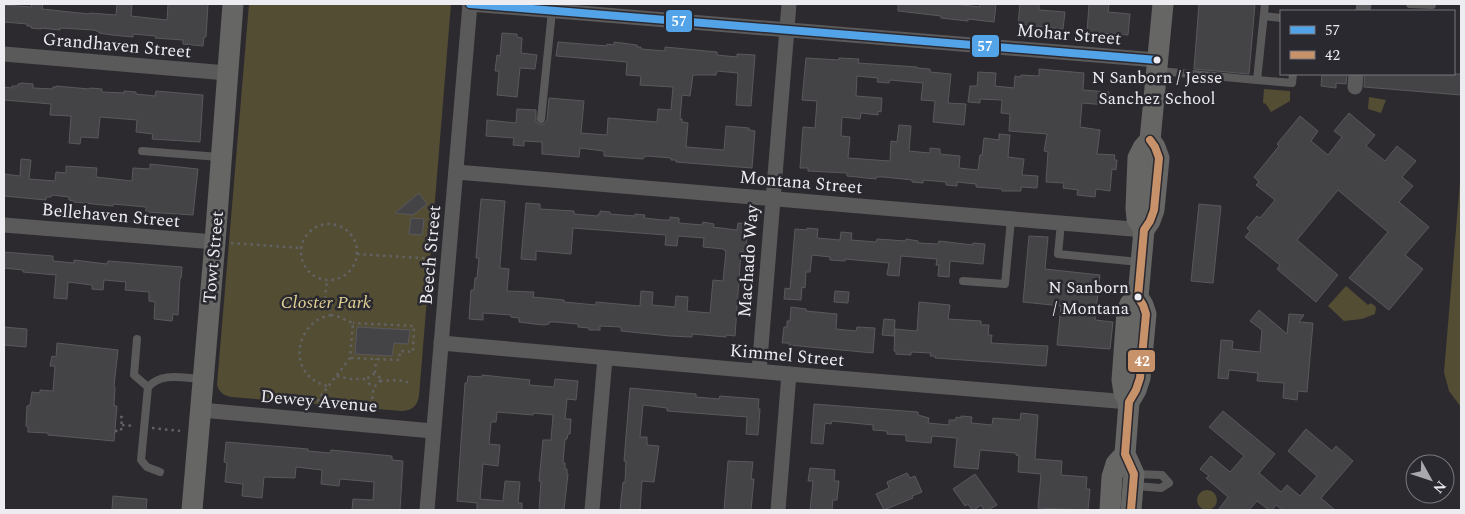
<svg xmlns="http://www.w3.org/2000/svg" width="1465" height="514" font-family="Spectral,serif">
<rect width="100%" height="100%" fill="#2c2a2f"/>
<g fill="#534d34">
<path d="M249 4H451L419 396C417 406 413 410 402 411L231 397C223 395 219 392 217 385Z"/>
<path d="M1264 89 1290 91V101L1271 112 1266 104 1263 103Z"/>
<path d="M1369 97 1386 100 1381 113 1368 109Z"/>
<path d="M1461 170V407L1449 391 1444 372Z"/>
<path d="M1346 286 1368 305 1371 303 1376 307 1375 314 1362 319 1344 321 1328 306Z"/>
<circle cx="1207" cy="500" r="10"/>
</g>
<g fill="#444346" stroke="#5a585c">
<path d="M32 4H43L42 9 89 14 90 13 116 15 117 4H132L131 16 167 20 168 4H208L206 37H204L203 46 183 44V40L155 38 156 36 133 34V37L112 35 99 33V32L94 30 60 28V30L41 28V29L31 28V26H27V24L4 22V5L31 7Z"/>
<path d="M898 4H953L980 7V4H996L994 22 968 19V21L941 18V16L898 11Z"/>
<path d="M1020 4H1039V10L1065 12 1063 29 1018 24Z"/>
<path d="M1089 4H1109L1108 12 1130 14 1128 35 1087 32Z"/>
<path d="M1199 4H1255L1249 74 1194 69Z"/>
<path d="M502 33 517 34V37L522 38 521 53 537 55 535 69 520 68 517 97 497 95 499 71H495L497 55 500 56Z"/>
<path d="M558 42 607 46V44L614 45V42L637 45V47H641V49L665 51V47L717 52V55L737 57V54L755 55 751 106 736 105 738 73 717 71 716 75H693L690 96 682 95 680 119H682V122L688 123 686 147 724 150 726 126 749 128V130L755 131 752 168 676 162V160H671V158L647 156 644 157 643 159 604 156V151L580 148 579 157 542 154V142L524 141V146L513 145 514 138 486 136 487 120 516 123 517 109 536 110V122L540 124H544L547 120 549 98 584 101 581 133 607 135 608 118 657 122 658 109 671 110 673 87 640 85 641 76 626 75 627 62 556 56Z"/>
<path d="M806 58 839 60V58L859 59 858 63 917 67V68L930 69V72L951 74 948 103 966 104 964 125 933 122 935 101 921 100 923 83 890 80 889 83 877 82 878 78 857 76 856 96 882 98 881 112 878 111V115L861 113 860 119 842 117 841 136 850 137 848 158 890 161 891 141 897 142 899 125 911 126 909 151 930 153V148L940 149V154L960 156 959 168 978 170 980 155H982L984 138 999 140V134L1010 135 1008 157 1024 159 1022 175 1038 176 1037 188 1021 187V191H1002V189L976 187V184L957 182V186L946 185V182L923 180V183L912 182V180L884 177H876V179L847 176V173L808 171V168H800L803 127 815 128 817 101 802 100Z"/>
<path d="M1039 69 1084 73 1083 90 1109 92 1107 105 1082 103 1080 127 1100 130 1097 154 1115 155 1114 160H1117L1116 170 1112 169 1110 191 1096 189 1095 197 1077 195 1078 190 1063 188 1064 183 1046 182 1048 152 1044 151 1047 134 1009 131 1010 114 1001 113 1002 100 980 99V103L968 102 970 86H977L978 72 996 73 995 86 1014 88 1015 76 1021 77V75L1039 76Z"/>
<path d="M1322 74H1347L1346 84 1336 83V88L1321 86Z"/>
<path d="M1365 74H1461V95L1364 87Z"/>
<path d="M22 83 33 84V88L53 89V87H56V86L89 89 90 88 102 89V92L124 93V91L136 92V94L155 96 156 91 203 95 200 142 152 139 153 134 136 132 137 120 100 117 98 138 81 137 80 144 69 143 71 116 50 115 51 104 4 100V87L12 88V86H18V84Z"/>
<path d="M1349 113 1375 135 1366 146 1385 161 1397 146 1416 161 1402 177 1413 186 1399 202 1429 227 1405 255 1423 269 1389 310 1349 278 1388 232 1338 190 1297 240 1338 275 1316 302 1277 269 1280 265 1245 237 1250 231 1247 228 1257 216 1260 218 1275 200 1256 185 1259 182 1254 177 1279 146 1277 144 1300 116 1318 131 1311 141 1328 155 1342 137 1334 131Z"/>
<path d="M21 159 31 160 29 179 55 181 56 172 66 173V166L97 168 96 177 132 181 133 168 150 169V164L198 169 193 215 146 212V207L113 204V206L74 202V201L69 200V197L52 195 51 197H46V200L4 196V174L20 176Z"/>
<path d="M419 193 427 204 413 215 395 213Z"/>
<path d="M481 199 505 201 500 265V268L509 269 507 291 534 292 533 297 564 300V302L596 305V302L640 306 641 291 653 292 652 305 675 307 676 296 688 297 687 311 710 313 713 280 723 281 726 251 724 250V249L703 247 704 238 678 236 677 246 665 245 666 235 573 228 571 254 536 251V260L521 259 526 203 540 204V209L574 211V214L598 216V214H600V211L610 212V214L635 216V214L645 215 644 218 663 220H670V217L679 218V223L702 225 703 222 714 224 713 227 737 230 738 223 748 224 746 252H741L735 336 726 335V337L692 334V337L670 336 621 331V327L600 326V330H589V328L578 327V324L555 322H549V324L544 325 534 324 519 322V318L511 317V315L483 313V320L469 319 471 290H474L475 278H477L479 258H476Z"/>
<path d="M1199 204 1221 206 1213 283 1191 281Z"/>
<path d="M411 218 424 219 422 235 409 234Z"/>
<path d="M807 228 818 229 817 238 840 240 841 232 852 233 851 240 876 242 877 239 906 241V239L918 241V243L938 244 939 241 973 245V243L985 244 983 264 950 261 949 277 938 276 939 265H936L937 259 901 256 899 276 887 275 889 263 845 259V261L830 260V257L812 255 810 272H806L805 288 802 287 801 300 784 299 785 288 790 289 795 229 807 230Z"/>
<path d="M1029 236 1048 237 1045 269 1100 275 1095 320 1113 322 1110 349 1057 345 1061 306 1023 302Z"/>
<path d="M4 252 53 256V261L74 263V260L107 264 108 261 182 267 181 278H180L178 315 173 314 172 321 154 319 155 302 149 301V292L125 290 126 282 104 280 103 290 92 289V285L68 282 67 299 54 298 56 275 23 272V270L4 268Z"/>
<path d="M835 291 849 292 848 303 834 302Z"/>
<path d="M919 302 950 305 948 319 981 321V325H989L988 335H992L991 343 1048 346 1046 366 935 358V356H930L931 353 911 352V355L896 354V351H894L895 329 917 331Z"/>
<path d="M791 307 806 309V311L837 314 836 329 856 331 857 327 875 328 873 353 789 345V343H782L784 327H787V321H790Z"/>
<path d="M1259 310 1287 334 1289 314 1304 315 1299 322 1313 323 1307 392 1298 391 1297 400 1283 398 1284 383 1257 381 1258 373 1229 370 1228 379 1218 378 1221 340 1233 341 1232 349 1260 352 1262 330 1250 321Z"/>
<path d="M884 319 895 320 894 336 882 335Z"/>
<path d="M4 327 27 329 26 347 4 345Z"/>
<path d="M357 327 410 330 408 344 394 343 392 356 355 354Z"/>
<path d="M57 343 118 350 114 386 115 387 114 406H117L114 441 48 435V433L28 432V427L26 426 27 406 30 405 32 392 40 393V390L53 391 55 366H50L52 356 56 357Z"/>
<path d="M482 375 530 380 529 385 554 387 555 379 578 381 576 400 567 399 565 419H571L570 434H568L567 439H565L563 463H565V469H567V474H568L564 509H561V510H539L541 481H539L543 440H551L553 415 534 413 533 415 497 412 496 422H491L489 444 500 445 498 466 483 464 480 499 503 501 505 481 520 482 518 503H522V510H477V503L457 501 465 383H467L468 376 482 377Z"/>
<path d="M630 388 696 394V397L719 399 720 396 759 399 758 409H760L758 435 746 434 747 417 667 411V408L643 405 640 437H647V445L659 446 654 482 642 481 640 510H620L623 482 625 483 626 461H624Z"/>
<path d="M814 404 918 412V415L929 418 928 423 949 425V420H956V417L961 418V416L972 417 971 423 992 425 993 418 1020 420 1021 413 1038 415 1035 459 1062 461 1061 475 1087 477 1086 489H1090L1088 510 1038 508 1041 474 1018 472 1019 456 1016 455V453L980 450 978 469 954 467 957 438 932 436 931 443 906 441V435L887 434V431L873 430V425L832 421 831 424 825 423 823 444 811 443Z"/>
<path d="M1223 411 1275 454 1259 473 1281 492 1287 485 1300 496 1317 476 1288 451 1306 429 1332 451 1336 446 1353 461 1321 498 1335 510H1282L1276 505 1272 510H1269L1257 501 1249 510H1218L1228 497 1206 478 1209 476 1200 469 1211 456 1230 472 1244 456 1209 427Z"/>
<path d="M226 442 308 449V451L330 453 331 450 392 456V460L403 461 400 510H352L353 499 373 500 374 482 340 479 339 486 321 484 322 470 296 467 295 478 264 477 262 498 242 496 243 484 225 482 227 463 224 462Z"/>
<path d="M728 461 753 462 751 479H754L751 510H724Z"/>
<path d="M810 468 835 470 834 481H839L837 500H833L832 510H810L813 481H808Z"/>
<path d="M907 473 910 478 915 476 922 492 912 496 913 498 884 510 876 494 889 488 887 482Z"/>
<path d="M975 474 997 505 988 510H984L981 505 974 510H972L968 504 965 506 953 489Z"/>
<path d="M113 496 147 499 146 510H112Z"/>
</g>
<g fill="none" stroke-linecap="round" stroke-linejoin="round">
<g stroke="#626263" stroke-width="2.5" stroke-dasharray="2.5 4" stroke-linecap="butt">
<circle cx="329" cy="252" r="28"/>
<path d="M231 243 301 248"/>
<path d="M357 254 436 259"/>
<path d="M351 358 399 360 400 351 413 352 414 326 353 323"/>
<path d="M375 373 376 359"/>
<circle cx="374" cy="380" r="6"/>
<path d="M337 376 351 379H367"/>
<path d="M380 381 398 380 411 383"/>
<path d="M327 386C285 375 295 321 331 315"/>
<path d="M372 399 374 386"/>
<path d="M318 408V401L320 397 350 358 353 323 339 317 331 315 330 311 325 297 327 280"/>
<path d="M122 425 134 426"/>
<path d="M152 428 180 431"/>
<path d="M115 431H121L122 417H116"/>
</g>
<g stroke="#5b5a5a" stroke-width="8">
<path d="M1410 4 1432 5"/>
<path d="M1264 16 1281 18"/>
<path d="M1159 71 1257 80 1265 4"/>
<path d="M1257 80 1292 83 1293 74"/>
<path d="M541 119 552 11"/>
<path d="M142 151 219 157"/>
<path d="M1061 223 1058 254 1139 262"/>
<path d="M963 281 1005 284 1011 219"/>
<path d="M137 339 134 375 148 387"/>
<path d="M160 472 147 467 141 460 148 387C162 372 182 378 201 379"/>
<path d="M1135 474 1162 475 1169 483 1161 488 1135 486"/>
</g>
<g stroke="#5b5a5a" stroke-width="15">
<path d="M470 4 1157 60"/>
<path d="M1363 11 1364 4"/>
<path d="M4 54 227 73"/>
<path d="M1355 87 1356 74"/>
<path d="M456 172 1144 230"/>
<path d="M4 225 215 242"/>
<path d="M441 343 789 374 1129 402"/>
<path d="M759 371 789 4"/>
<path d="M201 410 433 431"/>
<path d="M427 510 470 4"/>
<path d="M592 510 605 358"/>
<path d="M778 510 789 374"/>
</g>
<g stroke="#666665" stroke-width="21">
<path d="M1144 230 1137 219 1136 208 1138 158 1143 148 1150 140 1163 4"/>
<path d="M1129 402 1124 393 1122 380 1127 312 1130 304 1138 297"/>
<path d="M192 510 215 242 233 4"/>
<path d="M1110 510 1112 477 1116 464 1125 454"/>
<path d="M1131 510 1134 474 1125 454 1129 402 1136 390 1140 378 1146 314 1143 305 1138 297 1144 230 1150 221 1154 210 1159 158 1155 147 1150 140"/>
</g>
<defs>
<path id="bus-1" d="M470 4 1157 60"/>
<path id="bus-2" d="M1131 510 1134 474 1125 454 1129 402 1136 390 1140 378 1146 314 1143 305 1138 297 1144 230 1150 221 1154 210 1159 158 1155 147 1150 140"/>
</defs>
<use href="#bus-1" stroke="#2b2930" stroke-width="11"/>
<use href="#bus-2" stroke="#2b2930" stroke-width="11"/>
<use href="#bus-1" stroke="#53a3e8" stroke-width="8"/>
<use href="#bus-2" stroke="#c7916a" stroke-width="8"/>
</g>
<g fill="#edecf1" stroke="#2b2930" stroke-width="2">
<circle cx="1157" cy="60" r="4.5"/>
<circle cx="1138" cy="297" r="4.5"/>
</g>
<g text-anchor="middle" stroke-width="5" stroke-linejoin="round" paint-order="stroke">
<g font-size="17" fill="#edecf1" stroke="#2b2930">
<text x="1157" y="83">N Sanborn / Jesse<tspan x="1157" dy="21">Sanchez School</tspan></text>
<text x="1129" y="293" text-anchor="end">N Sanborn<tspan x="1129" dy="21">/ Montana</tspan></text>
</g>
<g font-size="18" fill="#edecf1" stroke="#2b2930">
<text transform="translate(1069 34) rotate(5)" y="6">Mohar Street</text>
<text transform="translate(117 45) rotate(5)" y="6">Grandhaven Street</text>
<text transform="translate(801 182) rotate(5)" y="6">Montana Street</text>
<text transform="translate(111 215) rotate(5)" y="6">Bellehaven Street</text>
<text transform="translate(430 255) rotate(-85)" y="6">Beech Street</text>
<text transform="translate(213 257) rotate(-85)" y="6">Towt Street</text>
<text transform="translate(748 261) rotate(-86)" y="6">Machado Way</text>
<text transform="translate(787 355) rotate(5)" y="6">Kimmel Street</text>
<text transform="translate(319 401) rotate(5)" y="6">Dewey Avenue</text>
</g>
<g font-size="18" font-style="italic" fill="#e0d193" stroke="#2b2930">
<text x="326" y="308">Closter Park</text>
</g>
</g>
<g stroke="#2b2930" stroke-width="2">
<rect x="665" y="9" width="28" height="24" rx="5" fill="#53a3e8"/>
<rect x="971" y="34" width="29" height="24" rx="5" fill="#53a3e8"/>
<rect x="1127" y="349" width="29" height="24" rx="5" fill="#c7916a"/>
</g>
<g font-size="14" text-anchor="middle" font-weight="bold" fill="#fff">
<text x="679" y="26">57</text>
<text x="985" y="51">57</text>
<text x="1142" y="366">42</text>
</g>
<rect width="1465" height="514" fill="none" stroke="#edecf1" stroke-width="10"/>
<rect x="1280" y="10" width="175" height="65" fill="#2b2930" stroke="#79777d"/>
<rect x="1290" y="26" width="25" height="8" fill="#53a3e8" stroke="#79777d"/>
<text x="1325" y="35" font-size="15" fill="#edecf1">57</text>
<rect x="1290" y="51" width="25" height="8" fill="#c7916a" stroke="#79777d"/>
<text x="1325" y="60" font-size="15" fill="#edecf1">42</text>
<g transform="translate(1430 479) rotate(130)"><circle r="24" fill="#2b2930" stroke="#79777d"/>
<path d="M0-4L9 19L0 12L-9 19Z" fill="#a9a8ad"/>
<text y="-8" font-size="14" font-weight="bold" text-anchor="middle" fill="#edecf1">N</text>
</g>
</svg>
